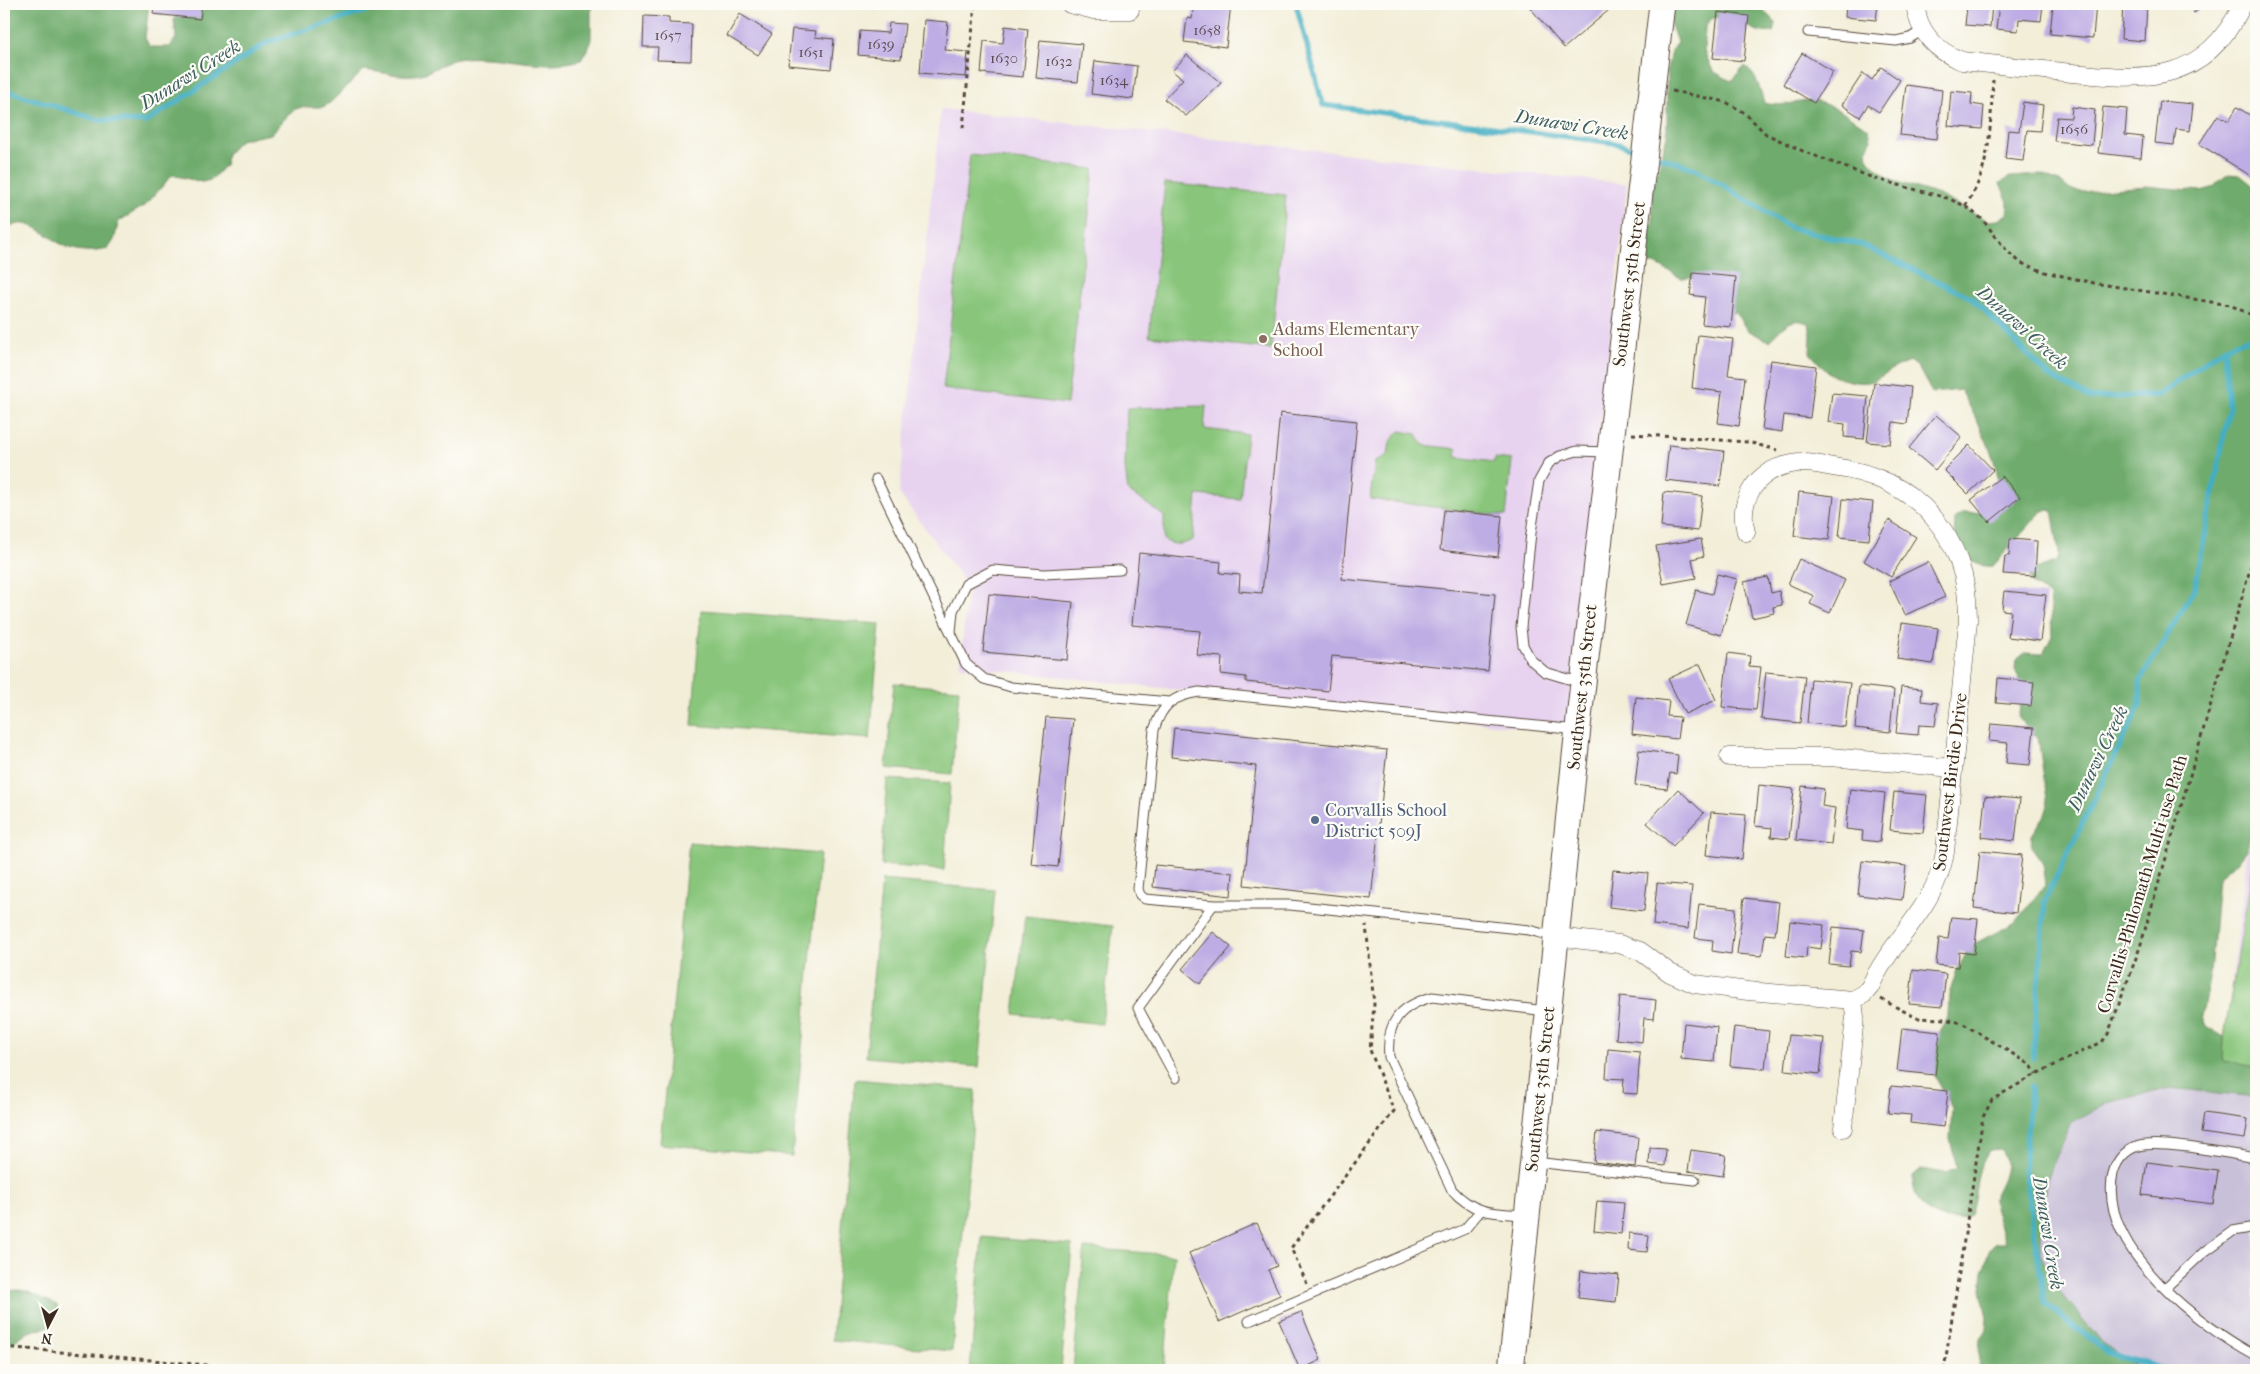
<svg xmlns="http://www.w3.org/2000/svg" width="2260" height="1374" font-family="'IM FELL French Canon',serif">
<rect width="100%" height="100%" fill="#fdfcf7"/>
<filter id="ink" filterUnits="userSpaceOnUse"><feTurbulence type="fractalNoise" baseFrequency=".02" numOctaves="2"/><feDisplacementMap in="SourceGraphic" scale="10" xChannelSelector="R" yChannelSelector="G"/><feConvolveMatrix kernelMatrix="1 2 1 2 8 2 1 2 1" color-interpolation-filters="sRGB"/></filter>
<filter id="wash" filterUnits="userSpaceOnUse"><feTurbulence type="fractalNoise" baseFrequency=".0096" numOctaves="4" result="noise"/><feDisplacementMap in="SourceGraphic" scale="20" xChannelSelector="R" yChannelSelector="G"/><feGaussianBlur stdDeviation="1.12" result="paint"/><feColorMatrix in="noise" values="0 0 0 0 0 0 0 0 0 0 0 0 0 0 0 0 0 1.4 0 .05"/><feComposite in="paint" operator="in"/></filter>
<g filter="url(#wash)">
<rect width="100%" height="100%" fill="#f2eed8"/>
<g fill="#e7d2ef">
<path d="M941 109 1627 184 1567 732 960 666 968 587 899 493Z"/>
<path d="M2256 777V1067L2223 1061Z"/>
</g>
<path fill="#c8bfd8" d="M2170 1088 2256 1097V1370H2142L2102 1343 2055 1286 2040 1253 2046 1180 2072 1122 2107 1103Z"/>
<g fill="#89c67c" stroke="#62784d">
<path d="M970 155 1094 169 1067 404 943 389Z"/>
<path d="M1165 183 1286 195 1271 349 1149 336Z"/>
<path d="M1206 406 1204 429 1247 434 1240 499 1197 495 1193 540C1182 545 1175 546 1164 540V516L1128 491 1125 468 1127 408Z"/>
<path d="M1400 431 1417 434 1423 445 1457 449 1456 457 1494 462 1495 458 1512 460 1506 516 1370 499 1375 462 1388 455 1390 442Z"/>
<path d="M701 610 880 624 870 739 692 725Z"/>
<path d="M894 683 959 689 952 774 886 768Z"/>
<path d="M887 779 950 783 944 870 881 865Z"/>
<path d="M689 842 820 854 792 1156 660 1144Z"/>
<path d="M2256 858V1067L2223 1061 2224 1037 2254 859Z"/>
<path d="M882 880 995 890 979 1067 866 1057Z"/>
<path d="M1025 916 1113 926 1102 1024 1014 1014Z"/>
<path d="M855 1079 976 1090 952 1351 832 1340Z"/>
<path d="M982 1237 1072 1245 1061 1370H970Z"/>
<path d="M1084 1248 1174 1255 1164 1370H1073Z"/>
</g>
<g fill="#6eab6c" stroke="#546a45">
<path d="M4 4H149L145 38 150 47H170L176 38 174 19 183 13H195L206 4H596L591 9V43L581 60C544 71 502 55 464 58 448 59 438 68 425 73 408 79 381 72 364 70L331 102 323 107H302L293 110 271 134 240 140 227 154 225 165 211 180 202 182 172 175 146 205 119 221 114 240 108 249C92 253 74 252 59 243 48 236 33 222 18 224 13 225 8 228 4 230Z"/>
<path d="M1686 4H1757L1776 23 1773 32C1755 35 1744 23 1729 14L1711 19 1705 27 1704 51 1713 71 1731 81 1745 66C1757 76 1760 88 1764 103 1780 107 1791 103 1806 101 1825 99 1854 119 1869 129L1871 140 1867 149 1868 159 1876 168 1895 181 1939 195 1988 221 1998 220 2007 214 2008 202 2000 183 2010 177 2041 175 2062 183 2070 190 2082 192 2145 186 2201 191 2212 188 2228 174 2240 175 2256 188V801L2247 850 2239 860 2218 878 2210 973 2202 1016 2206 1026 2224 1037 2223 1061 2256 1067V1097L2170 1088 2107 1103 2072 1122 2046 1180 2040 1253 2055 1285 2102 1343 2142 1370H1978L1980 1338 1986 1328 1987 1318 1981 1289 1983 1272 1989 1251 1995 1243H2005L1992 1201C1999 1184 2014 1165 2000 1149L1990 1150C1974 1166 1978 1196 1969 1216 1939 1227 1912 1209 1913 1176L1921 1169 1946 1173 1957 1168 1950 1139 1952 1108 1931 1068 1930 1047 1948 1016 1949 995 1956 973 1970 946 2014 923 2046 884 2043 864 2031 847 2032 835 2045 815 2048 806 2038 737 2030 731 2018 717C2020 708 2024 698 2023 689 2019 672 2007 669 2024 653L2043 654 2052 636 2050 596 2031 583 2029 574C2038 566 2048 566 2058 560L2059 551 2052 510 2042 511 1993 566C1977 568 1957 556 1954 538 1954 532 1955 525 1955 518L1963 513 1985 512C1988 507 1993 502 1996 496 2007 470 1973 414 1961 390L1932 393 1918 367 1910 361C1897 365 1887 373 1875 380 1863 386 1841 380 1829 373 1822 368 1816 359 1810 353L1811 334 1809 324C1791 314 1782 329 1769 341L1747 330 1736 313 1727 312 1721 276 1681 278 1655 264H1645L1636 260 1640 239 1653 224 1652 192 1667 136V70L1671 51 1677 42 1670 23 1671 12Z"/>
<path d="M17 1290 27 1291 57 1305C60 1333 39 1325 23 1335 15 1339 13 1346 4 1347V1291Z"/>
</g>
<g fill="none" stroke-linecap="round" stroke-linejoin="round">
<g stroke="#43aec2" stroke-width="5.5">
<path d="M1296 4 1323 105 1615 143 1640 151"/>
<path d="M4 90 99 120 146 122 268 42 389 4"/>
<path d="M1651 154 1696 169 1791 228 1862 245 1972 298 2049 376 2091 398 2159 395 2224 348 2229 409 2195 588 2140 681V705L2045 900 2033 1058"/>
<path d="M2224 348 2256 335"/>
<path d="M2031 1086 2024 1169 2045 1303 2108 1353 2166 1370"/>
</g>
</g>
<g id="blocks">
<g fill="#beade4">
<path d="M154 4H202L200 19 153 14Z"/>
<path d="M1194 4H1231L1226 47 1184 42 1187 18 1192 19Z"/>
<path d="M1527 4H1603L1609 10 1564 48Z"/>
<path d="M1846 4H1878L1876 20 1845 17Z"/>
<path d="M1959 4H1992L1990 27 1965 25 1967 6Z"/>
<path d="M1999 4H2043L2041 21 2019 19 2018 31 1996 29Z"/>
<path d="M2053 4H2096L2093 38 2050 34Z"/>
<path d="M2123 4H2147L2145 41 2121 39Z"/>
<path d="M2187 4H2206L2194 13Z"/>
<path d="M1718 12 1749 16 1744 61 1713 58Z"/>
<path d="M740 14 772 34 758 55 727 36Z"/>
<path d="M644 16 669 17V23L692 24 691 61 657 60 658 47H643Z"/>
<path d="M924 20 948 22 945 50 968 52 966 77 920 73Z"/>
<path d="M889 23 905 24 901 59 858 55 860 31 888 33Z"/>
<path d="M1005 26 1028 29 1023 77 981 73 984 41 1003 43Z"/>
<path d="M792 29 816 31 815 37 834 39 831 69 788 65Z"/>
<path d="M1040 40 1082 44 1078 82 1036 78Z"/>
<path d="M1802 53 1833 72 1814 103 1783 84Z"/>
<path d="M1187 55 1221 83 1186 116 1164 99 1183 79 1172 71Z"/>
<path d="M1095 61 1137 66 1133 99 1091 94Z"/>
<path d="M1881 67 1900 80 1879 112 1868 105 1860 117 1842 105 1863 73 1872 80Z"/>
<path d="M1906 85 1942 90 1937 139 1900 135Z"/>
<path d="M1951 91 1972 93 1971 104 1984 106 1982 129 1948 126Z"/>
<path d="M2160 101 2193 104 2190 131 2176 129 2174 145 2155 143Z"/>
<path d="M2023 102 2043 105 2040 131 2027 130 2023 161 2005 159 2008 130 2019 131Z"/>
<path d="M2072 107 2095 110 2092 145 2054 141 2057 117 2071 118Z"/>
<path d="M2103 107 2127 109 2125 135 2143 137 2141 158 2098 153Z"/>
<path d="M2237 107 2256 119V179L2199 144 2218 115 2229 121Z"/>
<path d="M1693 273 1736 277 1731 327 1702 324 1705 297 1690 295Z"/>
<path d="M1698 335 1733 339 1728 375 1745 377 1739 426 1718 423 1722 392 1692 388Z"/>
<path d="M1771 360 1816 366 1810 418 1784 415 1782 432 1762 429Z"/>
<path d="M1874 383 1911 387 1907 424 1893 422 1890 444 1867 442Z"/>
<path d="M1832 393 1868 396 1864 439 1844 437 1845 424 1828 422Z"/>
<path d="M1280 413 1357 421 1342 579 1495 594 1488 671 1332 656 1328 691 1246 682V677L1221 674 1222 657 1197 655 1200 631 1132 625 1139 553 1221 562 1220 573 1240 575 1239 591 1262 593Z"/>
<path d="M1936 415 1962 437 1935 470 1909 448Z"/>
<path d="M1669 445 1724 451 1720 486 1665 480Z"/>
<path d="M1969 445 1993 470 1968 494 1944 470Z"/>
<path d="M2002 476 2020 497 1989 522 1971 500Z"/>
<path d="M1664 492 1702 496 1698 531 1661 527Z"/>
<path d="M1799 492 1834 496 1829 540 1794 536Z"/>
<path d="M1843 499 1873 502 1869 540 1839 537Z"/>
<path d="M1444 510 1502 516 1498 557 1440 550Z"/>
<path d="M1889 520 1916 537 1891 577 1864 561Z"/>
<path d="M1701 539 1704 556 1692 559 1696 578 1663 584 1656 546Z"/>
<path d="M2010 539 2037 541 2035 576 2003 574 2005 556H2009Z"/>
<path d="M1799 559 1845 580 1830 613 1810 604 1814 596 1788 584Z"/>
<path d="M1928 562 1945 597 1905 615 1889 581Z"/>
<path d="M1717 574 1737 579 1721 635 1686 625 1696 590 1712 594Z"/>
<path d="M1768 577 1771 593 1779 591 1782 605 1773 607 1774 613 1752 618 1744 582Z"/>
<path d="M2004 591 2046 595 2040 641 2008 637 2011 611 2002 610Z"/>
<path d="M989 594 1073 602 1067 660 983 652Z"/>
<path d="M1902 623 1938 628 1933 664 1897 659Z"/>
<path d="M1728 653 1750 656 1749 666 1761 667 1756 710 1722 707Z"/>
<path d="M1700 664 1716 700 1685 714 1668 679Z"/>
<path d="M1766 672 1805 676 1800 723 1761 719Z"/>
<path d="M1998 678 2034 682 2031 706 1996 703Z"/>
<path d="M1811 679 1850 683 1845 727 1807 723Z"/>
<path d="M1859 686 1894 690 1890 732 1855 728Z"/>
<path d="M1901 687 1922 689 1921 701 1938 703 1935 726 1919 725 1918 735 1896 733Z"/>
<path d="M1636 697 1669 701 1667 716 1680 717 1677 739 1632 734Z"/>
<path d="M1046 717 1073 719 1058 867 1031 864Z"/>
<path d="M1991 724 2034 728 2030 765 2006 763 2008 743 1989 741Z"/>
<path d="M1174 728 1387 750 1371 899 1244 885 1256 766 1171 757Z"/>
<path d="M1639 750 1678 755 1676 774 1670 773 1667 789 1635 785Z"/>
<path d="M1759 785 1794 789 1789 839 1771 837 1772 828 1755 826Z"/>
<path d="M1802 786 1824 789 1822 806 1835 808 1831 844 1796 840Z"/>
<path d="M1678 789 1704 813 1673 846 1647 823Z"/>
<path d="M1850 789 1885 793 1880 842 1862 840 1863 831 1846 829Z"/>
<path d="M1894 792 1927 795 1923 833 1890 830Z"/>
<path d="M1985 796 2020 799 2015 841 1981 837Z"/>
<path d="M1711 812 1746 815 1742 859 1706 855Z"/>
<path d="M1980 851 2022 855 2016 913 1974 908Z"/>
<path d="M1862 861 1906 866 1902 900 1858 895Z"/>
<path d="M1155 865 1233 873 1231 896 1153 887Z"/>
<path d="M1613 870 1648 873 1644 911 1609 907Z"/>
<path d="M1657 883 1692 886 1688 929 1653 925Z"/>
<path d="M1744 898 1779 902 1775 935 1765 934 1762 956 1737 954Z"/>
<path d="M1699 904 1736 908 1731 954 1712 951 1713 940 1695 938Z"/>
<path d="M1951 917 1978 919 1974 954 1959 952 1958 967 1936 965 1939 938 1948 939Z"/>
<path d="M1790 921 1824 925 1821 949 1807 947 1806 958 1786 956Z"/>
<path d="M1833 927 1864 930 1861 952 1851 951 1849 966 1829 964Z"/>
<path d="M1213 932 1231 947 1200 984 1182 969Z"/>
<path d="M1913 970 1946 974 1942 1007 1909 1004Z"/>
<path d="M1620 996 1656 1000 1654 1019 1644 1018 1642 1042 1616 1039Z"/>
<path d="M1684 1023 1717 1027 1714 1062 1681 1059Z"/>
<path d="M1734 1027 1769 1031 1765 1069 1730 1066Z"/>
<path d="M1902 1028 1940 1032 1935 1075 1897 1071Z"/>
<path d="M1789 1035 1824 1038 1820 1074 1785 1070Z"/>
<path d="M1608 1049 1640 1052 1637 1094 1623 1093 1624 1079 1606 1078Z"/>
<path d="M1891 1086 1948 1091 1944 1127 1910 1123 1911 1115 1888 1113Z"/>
<path d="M2204 1113 2248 1119 2245 1139 2201 1133Z"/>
<path d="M1597 1132 1638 1137 1635 1167 1594 1162Z"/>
<path d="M1650 1148 1666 1149 1665 1166 1649 1164Z"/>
<path d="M1691 1150 1726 1155 1723 1176 1688 1171Z"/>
<path d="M2147 1162 2218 1171 2213 1204 2142 1195Z"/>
<path d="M1597 1201 1624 1203 1621 1234 1594 1231Z"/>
<path d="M1257 1223 1277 1266 1268 1270 1280 1295 1219 1322 1189 1253Z"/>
<path d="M1629 1233 1649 1235 1647 1252 1628 1250Z"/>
<path d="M1581 1271 1619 1275 1616 1302 1578 1298Z"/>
<path d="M1301 1312 1321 1360 1300 1370 1279 1321Z"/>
</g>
</g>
</g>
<g filter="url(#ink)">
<use href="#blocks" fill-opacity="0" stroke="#56473a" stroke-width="1"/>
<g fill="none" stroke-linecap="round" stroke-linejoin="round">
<defs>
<g id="lane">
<path d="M1808 32 1896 41 1910 38 1923 30"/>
<path d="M876 479 966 664 984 679 1011 687 1169 702"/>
<path d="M951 632 953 611 966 584 993 570 1044 574 1120 570"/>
<path d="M1582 683 1545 672 1531 660 1523 645 1521 627 1531 533 1539 481 1549 463 1560 456 1577 451 1608 452"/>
<path d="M1555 937 1529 930 1290 905H1213L1145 899 1140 895 1138 889 1154 730C1162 704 1173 696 1199 692L1577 730"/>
<path d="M1176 1078 1138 1008 1213 905"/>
<path d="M2256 1158C2230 1154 2162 1140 2139 1146 2123 1150 2114 1164 2112 1179 2102 1251 2200 1326 2256 1356"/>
<path d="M1535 1162 1695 1180"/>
<path d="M1526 1215C1495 1213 1475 1215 1452 1190L1389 1057C1386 1023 1399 1006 1432 997L1546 1011"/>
<path d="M2165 1288 2204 1252 2233 1231 2256 1227"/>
<path d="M1249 1321 1465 1229 1481 1210"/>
</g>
<g id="street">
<path d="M1070 4 1094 10H1130"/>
<path d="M1915 4C1918 32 1936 51 1962 61 1998 65 2035 69 2072 73 2150 81 2204 83 2243 4"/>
<path d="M1729 757H1830L1953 768"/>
<path d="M1556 937 1619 944 1640 951 1670 973 1695 984 1748 991 1853 1000 1864 994 1870 987C1891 939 1936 908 1945 852L1968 621C1969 536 1917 478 1833 467 1820 465 1805 461 1792 464 1757 470 1737 499 1746 532"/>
<path d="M1843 1128 1855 1017 1853 1000"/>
</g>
<path id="secondary" d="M1511 1370 1579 718 1662 4"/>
</defs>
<use href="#lane" stroke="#56473a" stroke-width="11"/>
<use href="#street" stroke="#56473a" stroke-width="19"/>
<use href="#secondary" stroke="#56473a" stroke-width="27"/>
<g stroke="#56473a" stroke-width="3" stroke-dasharray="4 4" stroke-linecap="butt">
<path d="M1672 91 1726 102 1745 113 1766 134 1805 152 1876 179 1947 198 1965 206 1982 219 2007 251 2021 263 2045 272 2094 283 2230 305 2256 317"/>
<path d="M963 128 975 4"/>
<path d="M1965 206C1992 169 1990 124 1993 80"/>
<path d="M1632 434 1748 442 1777 450"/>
<path d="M1881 999 1917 1018 1945 1019 1962 1023 2031 1065 2036 1074"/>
<path d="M1307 1284 1291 1248 1394 1111 1370 1050 1374 1004 1366 925"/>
<path d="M4 1347 263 1370"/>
<path d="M1944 1370 1983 1117 1992 1100 2000 1095 2036 1074 2102 1042 2108 1034 2140 947 2256 549"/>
</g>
<use href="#lane" stroke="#fff" stroke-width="9"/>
<use href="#street" stroke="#fff" stroke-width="18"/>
<use href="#secondary" stroke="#fff" stroke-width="25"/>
</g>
</g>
<circle fill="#8d6e63" stroke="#fdfcf7" stroke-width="2" cx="1263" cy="339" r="5"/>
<circle fill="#5c6f8a" stroke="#fdfcf7" stroke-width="2" cx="1315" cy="820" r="5"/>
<g text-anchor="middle" stroke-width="4.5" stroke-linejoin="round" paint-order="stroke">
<g font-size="15" fill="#5c4b50">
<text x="1207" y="35">1658</text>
<text x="668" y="40">1657</text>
<text x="881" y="49">1639</text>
<text x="811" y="57">1651</text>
<text x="1004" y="63">1630</text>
<text x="1059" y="66">1632</text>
<text x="1114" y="85">1634</text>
<text x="2074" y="134">1656</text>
</g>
<g font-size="18" fill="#3b2a1e" stroke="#fdfcf7">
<text transform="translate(1629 284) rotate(-83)" y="6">Southwest 35th Street</text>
<text transform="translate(1582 687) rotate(-84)" y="6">Southwest 35th Street</text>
<text transform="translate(1950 782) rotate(-83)" y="6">Southwest Birdie Drive</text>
<text transform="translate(2142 884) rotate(-73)" y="6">Corvallis-Philomath Multi-use Path</text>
<text transform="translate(1540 1089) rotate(-84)" y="6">Southwest 35th Street</text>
</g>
<g font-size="18" fill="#785e54" stroke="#fdfcf7" text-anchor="start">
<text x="1273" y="335">Adams Elementary<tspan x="1273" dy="21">School</tspan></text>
</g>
<g font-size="18" fill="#4e5e75" stroke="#fdfcf7" text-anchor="start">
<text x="1325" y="816">Corvallis School<tspan x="1325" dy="21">District 509J</tspan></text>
</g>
<g font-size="19" font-style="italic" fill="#3e5f60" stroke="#fdfcf7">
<text transform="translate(190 74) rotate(-32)" y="7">Dunawi Creek</text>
<text transform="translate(1572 124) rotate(9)" y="7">Dunawi Creek</text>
<text transform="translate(2023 327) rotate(42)" y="7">Dunawi Creek</text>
<text transform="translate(2097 758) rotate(-64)" y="7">Dunawi Creek</text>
<text transform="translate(2049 1233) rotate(81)" y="7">Dunawi Creek</text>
</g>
</g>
<rect width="2260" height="1374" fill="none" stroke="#fdfcf7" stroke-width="20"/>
<g transform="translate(48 1326) rotate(186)" stroke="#fdfcf7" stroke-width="4" paint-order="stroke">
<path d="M0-4L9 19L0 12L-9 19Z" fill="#3b2a1e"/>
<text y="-8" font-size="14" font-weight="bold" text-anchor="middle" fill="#3b2a1e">N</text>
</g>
</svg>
